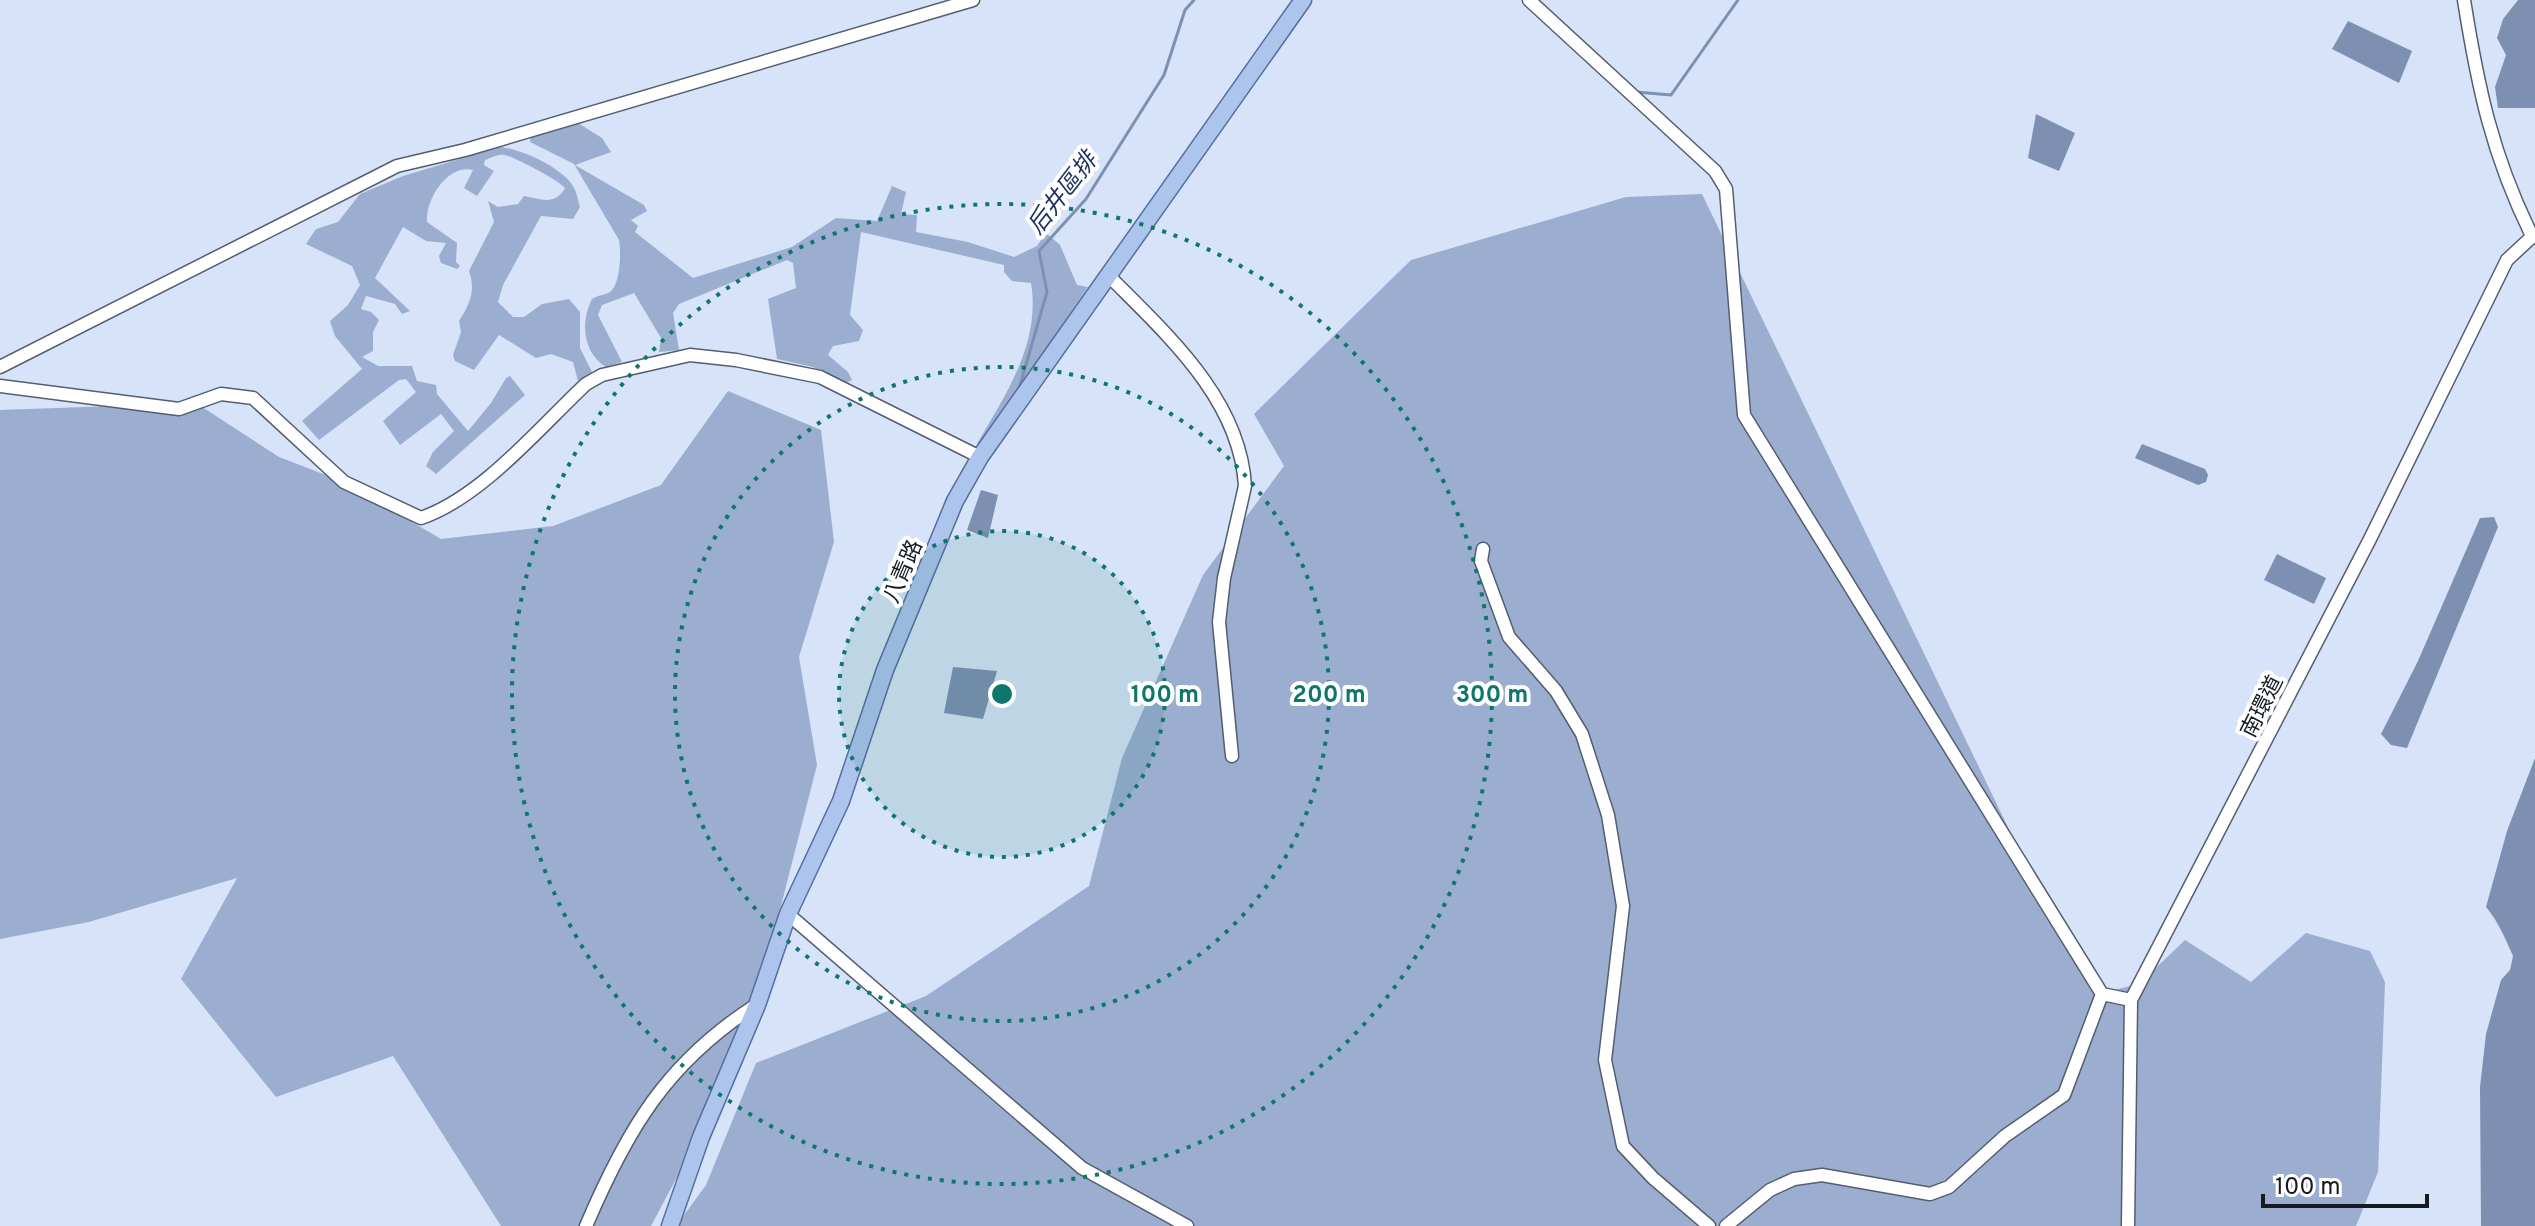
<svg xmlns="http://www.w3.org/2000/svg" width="2535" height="1226" viewBox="0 0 2535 1226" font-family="Overpass,'Noto Sans TC',sans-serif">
  <rect width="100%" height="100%" fill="#d7e3f8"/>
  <path fill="#9baed0" d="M578 123 602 138 611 152 575 165 644 205 647 211 631 220 638 226 635 232 693 278 792 247 836 218 877 221 892 186 906 192 901 214 917 215 916 232 968 242 1014 257 1037 246 1046 233 1060 245 1077 285 1088 287 981 444H977C1005 395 1041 344 1031 283L1012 281 1004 272V265L861 232 850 315 863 330 859 341 833 346 828 355 848 372 852 380 844 384 813 367 777 359 768 299 796 288 793 263 787 260 679 304 673 313 679 350 659 352 661 338 634 293 602 305 598 315 622 362 606 367C583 353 580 322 592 299 598 295 605 295 610 292 621 284 621 251 619 240L574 164 530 142 531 137Z
    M500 147C521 149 564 168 574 188 577 193 578 201 580 207L573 219 541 216 503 285 498 302 513 317H524L542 304 569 299 580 312V348L592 372 578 381 573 362 551 354 536 358 499 335 474 370 455 361 453 355 461 332 459 321C470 304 476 290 469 271L494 222 488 201 498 207 518 204 524 196C541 199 555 206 565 188 558 180 513 156 504 155 498 154 491 158 485 160L484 165 494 171 477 196 464 188 473 170C448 163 425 200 427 222L457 243 456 262 460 266 457 269 441 263 439 256 446 243 426 241 403 227 375 278 410 311 402 314 395 304 366 296 361 309 371 312 379 320 373 332V351L362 357 378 366H412L417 381 436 385 437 394 468 431 491 403 506 378 510 376 525 395 436 474 426 466 433 452 454 431 441 414 400 445 383 421 416 392 406 379 399 380 319 440 302 421 362 369 335 336 330 321 348 305 360 285 352 266 306 244 316 229 338 222 360 194 403 176Z
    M1702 194 2033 879 2102 993 2139 984 2185 940 2251 982 2306 933 2370 951 2385 982 2378 1172 2356 1226H676L706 1185 756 1063 926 996 1089 886 1122 758 1203 575 1284 466 1254 414 1411 260 1626 197Z
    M728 391 821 430 834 542 799 657 817 765 773 937 713 1109 651 1226H501L393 1056 276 1097 181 979 237 878 89 922 0 939V410L196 403 279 457 344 482 441 539 553 526 661 485Z"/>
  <path fill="#7e90b1" d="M2518 0H2535V108H2498L2495 87 2506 55 2497 38 2503 19Z
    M2348 21 2412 51 2399 83 2332 49Z
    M2036 114 2075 133 2059 171 2028 158Z
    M2142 444 2205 469 2208 475 2206 482 2198 485 2135 458Z
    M981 490 998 495 988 538 967 530Z
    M2494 517 2498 527 2407 748 2391 745 2381 734 2418 661 2480 518Z
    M2277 554 2326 578 2314 604 2264 580Z
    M953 667 997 671 983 719 944 713Z
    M2535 758V1226H2481L2480 1087 2486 1034 2501 980 2510 970 2513 956C2505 938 2498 921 2486 907L2507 831Z"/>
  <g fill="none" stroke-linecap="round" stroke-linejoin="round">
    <path stroke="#7e90b1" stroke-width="3" d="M1636 92 1671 95 1738 0
      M1019 389 1047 292 1039 251 1086 199 1164 75 1185 10 1194 0"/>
    <defs>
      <path id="minor" d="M1529 0 1715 171 1726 189 1744 415 2102 994 2131 1000
        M2464 0C2478 88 2492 155 2532 236
        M1108 275C1165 333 1240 398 1245 486L1224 578 1219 622 1232 756
        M0 367 397 166 465 150 973 0
        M0 386 179 409 221 394 253 398 344 482 421 518C482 497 539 428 586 384L602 375 690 355 736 360 820 377 980 457
        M1483 549 1481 561 1509 637 1556 691 1582 734 1608 815 1623 906 1605 1060 1623 1146 1653 1178 1709 1226
        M788 914 1082 1168 1187 1226
        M586 1226C627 1130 666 1063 756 1005
        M1726 1226 1770 1190 1794 1179 1822 1175 1930 1194 1949 1187 2005 1136 2064 1095 2102 994
        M2128 1226 2131 1000 2370 539 2507 260 2535 234"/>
      <path id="major" d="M670 1226 701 1137 757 1005 788 914 841 801 885 670 955 501 980 457 1303 0"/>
    </defs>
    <use href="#minor" stroke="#545e70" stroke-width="15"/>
    <use href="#major" stroke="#556e9e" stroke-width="19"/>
    <use href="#minor" stroke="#fff" stroke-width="12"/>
    <use href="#major" stroke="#adc4ed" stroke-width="16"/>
  </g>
  <circle cx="1002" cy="694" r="163" fill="#0f766e" fill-opacity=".12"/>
  <g fill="none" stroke="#0f766e" stroke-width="4" stroke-dasharray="4 8">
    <circle cx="1002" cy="694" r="163"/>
    <circle cx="1002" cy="694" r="327"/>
    <circle cx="1002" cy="694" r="490"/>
  </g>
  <g text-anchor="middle" stroke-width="8" stroke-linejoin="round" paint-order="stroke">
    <g font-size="22" fill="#161a21" stroke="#fff">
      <text transform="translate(902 571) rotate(-67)" y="8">八青路</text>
      <text transform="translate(2261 706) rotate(-63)" y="8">南環道</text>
    </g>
    <g font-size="24" font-style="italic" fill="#1b315e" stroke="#fff">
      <text transform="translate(1062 193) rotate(-52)" y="8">后井區排</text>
    </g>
  </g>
  <circle cx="1002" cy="694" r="12" fill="#0f766e" stroke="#fff" stroke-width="4"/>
  <g font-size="24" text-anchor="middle" font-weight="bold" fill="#0f766e" stroke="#fff" stroke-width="8" stroke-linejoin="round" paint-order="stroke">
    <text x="1165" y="702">100 m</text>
    <text x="1329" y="702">200 m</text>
    <text x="1492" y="702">300 m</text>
  </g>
  <path d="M2263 1194v12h164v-12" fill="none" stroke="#161a21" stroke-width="4"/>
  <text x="2275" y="1194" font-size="24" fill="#161a21" stroke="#ffffff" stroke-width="6" paint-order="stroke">100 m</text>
</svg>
